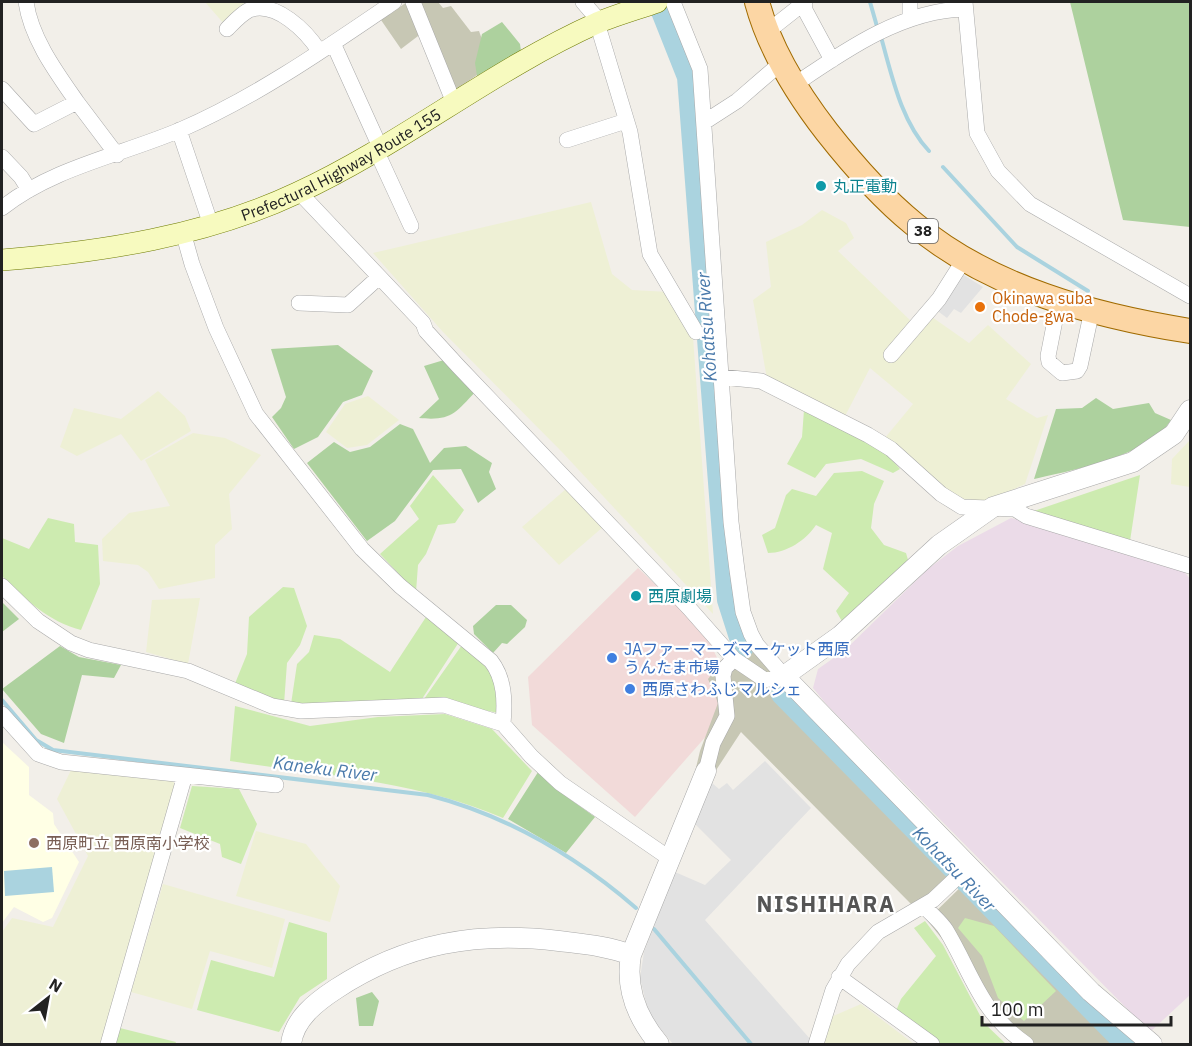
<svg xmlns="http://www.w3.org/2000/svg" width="1192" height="1046" viewBox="0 0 1192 1046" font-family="'IBM Plex Sans','Noto Sans JP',sans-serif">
  <rect width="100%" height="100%" fill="#f2efe9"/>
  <path fill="#f2dad9" d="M638 568 705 632 737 701 635 817 532 725 528 677Z"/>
  <path fill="#ebdbe8" d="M1011 518 1061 530 1183 570 1190 579V995L1150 1032 827 705 813 688 818 669 845 650 928 569 958 546Z"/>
  <path fill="#ffffe5" d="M2 742 29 767V795L53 813 54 824 79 862 52 918 43 922 14 907 2 923Z"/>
  <path fill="#c7c7b4" d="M407 2 422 33 401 49 381 20Z
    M421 2H438L443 8 451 6 471 32 479 31 489 59 490 66 454 91Z
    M747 644 789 693 958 865 925 899 911 904 741 732 709 781 695 772 700 751 718 703 708 679 726 657Z
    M970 878 1144 1044 1011 1043 991 1019 946 944 927 920Z"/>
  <path fill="#eef0d5" d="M205 2H244L243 9 225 25Z
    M591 202 612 274 632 290 669 292 693 337 713 614 562 452 443 332 373 253Z
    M822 210 846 223 854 238 838 251 912 322 922 310 969 343 988 325 1031 364 1006 399 1037 418 1048 415 1025 484 979 505 963 503 884 439 913 404 870 368 843 420 767 379 753 300 771 287 766 242 802 225Z
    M158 391 185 416 191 431 141 461 121 434 77 456 60 447 74 408 121 419Z
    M368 396 399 420 367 445 347 448 326 432 345 404Z
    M193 433 225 438 261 455 229 494 232 529 215 545V578L159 589 148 572 138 565 103 561 102 539 129 513 170 506 145 460Z
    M1190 440V487L1171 484 1172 459Z
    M566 489 603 527 559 565 522 527Z
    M200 598 188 664 146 652 152 600Z
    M72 768 173 780 176 789 102 1044H2V932L12 918 53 927 88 856 57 799Z
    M256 831 306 844 340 886 330 922 236 896Z
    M163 884 285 919 272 968 210 951 192 1009 131 992Z
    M861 1004 914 1044H823L831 1017Z"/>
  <path fill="#cdebb0" d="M804 410 881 448 900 469 893 473 861 459 826 464 815 478 787 464 802 437Z
    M862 471 884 481 874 504 871 528 884 545 906 553 908 560 843 623 836 611 849 593 823 569 832 533 816 525C806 540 787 553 768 553L762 535 775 528 786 495 792 489 816 496 834 473Z
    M433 475 464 510 455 523 438 525 426 554 418 565 416 592 380 554 419 519 410 506Z
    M1140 475 1130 541 1031 512Z
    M48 518 74 524 75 542 98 545 100 584 81 630C49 622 25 599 2 576V538L29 549Z
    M283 587 294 588 307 626 300 645 287 663 284 704 234 686 247 654 249 617Z
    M426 617 459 642 422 699 291 704 297 664 309 652 314 635 340 639 390 672Z
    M462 645C490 667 497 677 499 713L424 699Z
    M235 706 310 726 378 717 445 714 492 729 532 771 503 818C417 781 322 775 230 761Z
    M192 786 239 789 257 824 241 864 222 857 220 844 180 828Z
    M965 918 994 926 1056 991 1024 1021 998 998 982 956 958 928Z
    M925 921 943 945 984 1023 1006 1044H940L896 1011 901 999 936 956 914 928Z
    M289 922 327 933V979L300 997 279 1032 197 1010 211 960 274 977Z
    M120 1028 176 1042 175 1044H115Z"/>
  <path fill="#add19e" d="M1070 2H1190V227L1123 220Z
    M502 22 520 44 521 51 477 76 475 63 482 34Z
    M338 345 373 371 362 395 343 402 318 437 294 449 272 417 281 408 286 397 271 349Z
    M444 360 475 392C455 414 450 421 419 418L439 399 424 366Z
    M1096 398 1113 409 1149 403 1155 413 1171 420C1149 456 1074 470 1034 479L1056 409 1082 408Z
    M400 424 413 429 430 463 444 448 466 446 492 463 489 472 496 489 478 503 461 469 433 470 395 521 367 541 307 463 334 442 350 452 370 447Z
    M2 602 19 619 2 632Z
    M496 605H511L527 620 525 627 507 644 502 643 493 653 474 634 473 626Z
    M60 646 79 657 121 665 114 678 82 675 64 743 41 734 2 689Z
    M540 769 567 797 595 817 566 853 508 819Z
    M372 992 379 1001 373 1026H359L356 998Z"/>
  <path fill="#e2e2e2" d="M962 274 983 287 961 313 954 309 947 318 935 309Z
    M765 761 811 808 705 920 811 1040 810 1044H673L649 1015 640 978 644 952 675 872 705 885 731 860 694 823 712 783 719 789 727 783 733 790Z"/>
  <path fill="#aad3df" d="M52 867 54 892 5 896 4 871Z"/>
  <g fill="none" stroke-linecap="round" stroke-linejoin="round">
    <path stroke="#aad3df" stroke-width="4" d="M870 2 878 30
      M881 37C892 76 901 121 929 151
      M943 167 1017 247 1088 291
      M2 700 36 740 53 750 428 795C505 815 576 856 636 908
      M654 929 751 1044"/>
    <path stroke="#aad3df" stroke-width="22" d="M661 9 688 77 728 600 743 647
      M782 694 1126 1044"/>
    <defs>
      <path id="minor" d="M26 2C31 38 56 72 77 102
        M413 2 454 103
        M583 2 595 16 630 132 650 254 696 332
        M804 2 805 10 832 60
        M910 2V19
        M965 2 977 133 998 171 1030 204 1190 296
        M227 29C234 22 241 14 249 10 276 0 307 32 319 51
        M767 32 805 2
        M333 43 380 147
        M794 85C844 51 902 10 965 9
        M2 89 34 124 77 102 117 155
        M706 121 737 101 781 63
        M179 130 211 225
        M567 140 626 121
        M376 150 411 226
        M2 157 21 177 29 190
        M299 192 423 323 426 331 458 366 689 608 734 659 765 680 784 676 757 645 751 634 743 612 737 570 731 522 700 69 673 2
        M2 208C52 168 121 155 180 130 256 97 325 49 394 2
        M183 232 192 264 216 328 256 414 362 549 400 586 491 661C505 679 505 702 503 724
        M1059 300 1048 356 1049 362 1062 373 1077 371 1080 366 1092 310
        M299 303 348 305 379 277
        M891 355 939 299 965 258
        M722 377 761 381 868 435 891 449 941 494 962 507 1015 509 1026 516 1190 566
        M2 586 38 621 71 643 89 650 188 671 272 706 301 711 444 705 503 724 531 756 560 783 669 858
        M2 714 38 754 61 762 185 775 108 1044
        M706 771 713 743 727 716 723 676 725 668 734 659
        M185 775 276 785
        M924 906C931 914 941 922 946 930 973 975 979 1011 1026 1044
        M839 977 932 1044
        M816 1044 833 990 848 964 878 932 933 900 969 866"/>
      <path id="tertiary" d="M291 1044C294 1019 316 1002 336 989 406 943 477 931 559 941 583 944 608 946 631 955
        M659 1044C638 1019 625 989 631 955L706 771
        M1152 1044 1091 992 784 676 840 636 939 545 993 507 1133 462 1174 434 1190 410"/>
      <g id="secondary">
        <path id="s1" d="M2 260C101 252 206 236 297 193 401 145 492 70 597 23 616 15 637 9 657 2"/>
      </g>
      <path id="primary" d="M757 2C770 50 796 92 827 132 853 165 882 198 914 224 990 288 1095 316 1190 331"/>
    </defs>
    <use href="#minor" stroke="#a9a9a9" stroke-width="16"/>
    <use href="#tertiary" stroke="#a9a9a9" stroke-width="21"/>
    <use href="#secondary" stroke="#707d05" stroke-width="22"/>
    <use href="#primary" stroke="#a06b00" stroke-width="26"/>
    <use href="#minor" stroke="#fff" stroke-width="15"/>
    <use href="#tertiary" stroke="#fff" stroke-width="20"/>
    <use href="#secondary" stroke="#f7fabf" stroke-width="21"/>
    <use href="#primary" stroke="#fcd6a4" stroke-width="24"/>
  </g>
  <g fill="#0f9aa8" stroke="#fff" stroke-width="2">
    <circle cx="821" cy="186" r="6"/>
    <circle cx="636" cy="596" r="6"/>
  </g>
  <circle fill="#e8710a" stroke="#fff" stroke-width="2" cx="980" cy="307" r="6"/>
  <g fill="#3f7fe0" stroke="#fff" stroke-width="2">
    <circle cx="612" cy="658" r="6"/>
    <circle cx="630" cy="689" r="6"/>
  </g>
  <circle fill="#8d6e63" stroke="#fff" stroke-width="2" cx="34" cy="843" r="6"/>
  <g text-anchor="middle" stroke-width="4.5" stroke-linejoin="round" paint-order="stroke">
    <rect fill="#fff" stroke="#646464" stroke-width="1.5" x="908" y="219" width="30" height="24" rx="4.5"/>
    <g font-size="15" font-weight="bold" fill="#222">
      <text x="923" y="236">38</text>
    </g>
    <g font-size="16" fill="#222" stroke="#fff">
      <text dy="6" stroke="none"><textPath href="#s1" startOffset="356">Prefectural Highway Route 155</textPath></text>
    </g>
    <g font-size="16" fill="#0d838f" stroke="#fff" text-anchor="start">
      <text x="833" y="192">丸正電動</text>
      <text x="648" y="602">西原劇場</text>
    </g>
    <g font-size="16" fill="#c56008" stroke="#fff" text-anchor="start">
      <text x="992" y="304">Okinawa suba<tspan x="992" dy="18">Chode-gwa</tspan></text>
    </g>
    <g font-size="16" fill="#366cbe" stroke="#fff" text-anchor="start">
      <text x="624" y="655">JAファーマーズマーケット西原<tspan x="624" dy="18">うんたま市場</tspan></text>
      <text x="642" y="695">西原さわふじマルシェ</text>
    </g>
    <g font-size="16" fill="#785e54" stroke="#fff" text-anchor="start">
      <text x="46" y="849">西原町立 西原南小学校</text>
    </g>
    <g font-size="18" font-style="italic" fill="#4a7aab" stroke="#fff">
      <text transform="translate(707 327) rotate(-94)" y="6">Kohatsu River</text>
      <text transform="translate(325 769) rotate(7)" y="6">Kaneku River</text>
      <text transform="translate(954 869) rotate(46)" y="6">Kohatsu River</text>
    </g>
    <g font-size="22" font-weight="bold" letter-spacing="1.5" fill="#555" stroke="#fff">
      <text x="826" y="912">NISHIHARA</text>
    </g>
  </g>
  <rect width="1192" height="1046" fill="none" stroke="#222222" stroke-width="6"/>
  <g transform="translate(48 998) rotate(31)" stroke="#ffffff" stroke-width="4.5" paint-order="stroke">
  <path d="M0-4.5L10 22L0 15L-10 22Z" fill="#222222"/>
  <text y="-9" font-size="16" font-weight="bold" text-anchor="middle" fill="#222222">N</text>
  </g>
  <path d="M982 1016v9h189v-9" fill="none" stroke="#222222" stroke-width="3"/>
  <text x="991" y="1016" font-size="18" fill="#222222" stroke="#ffffff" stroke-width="4.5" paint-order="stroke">100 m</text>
</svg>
